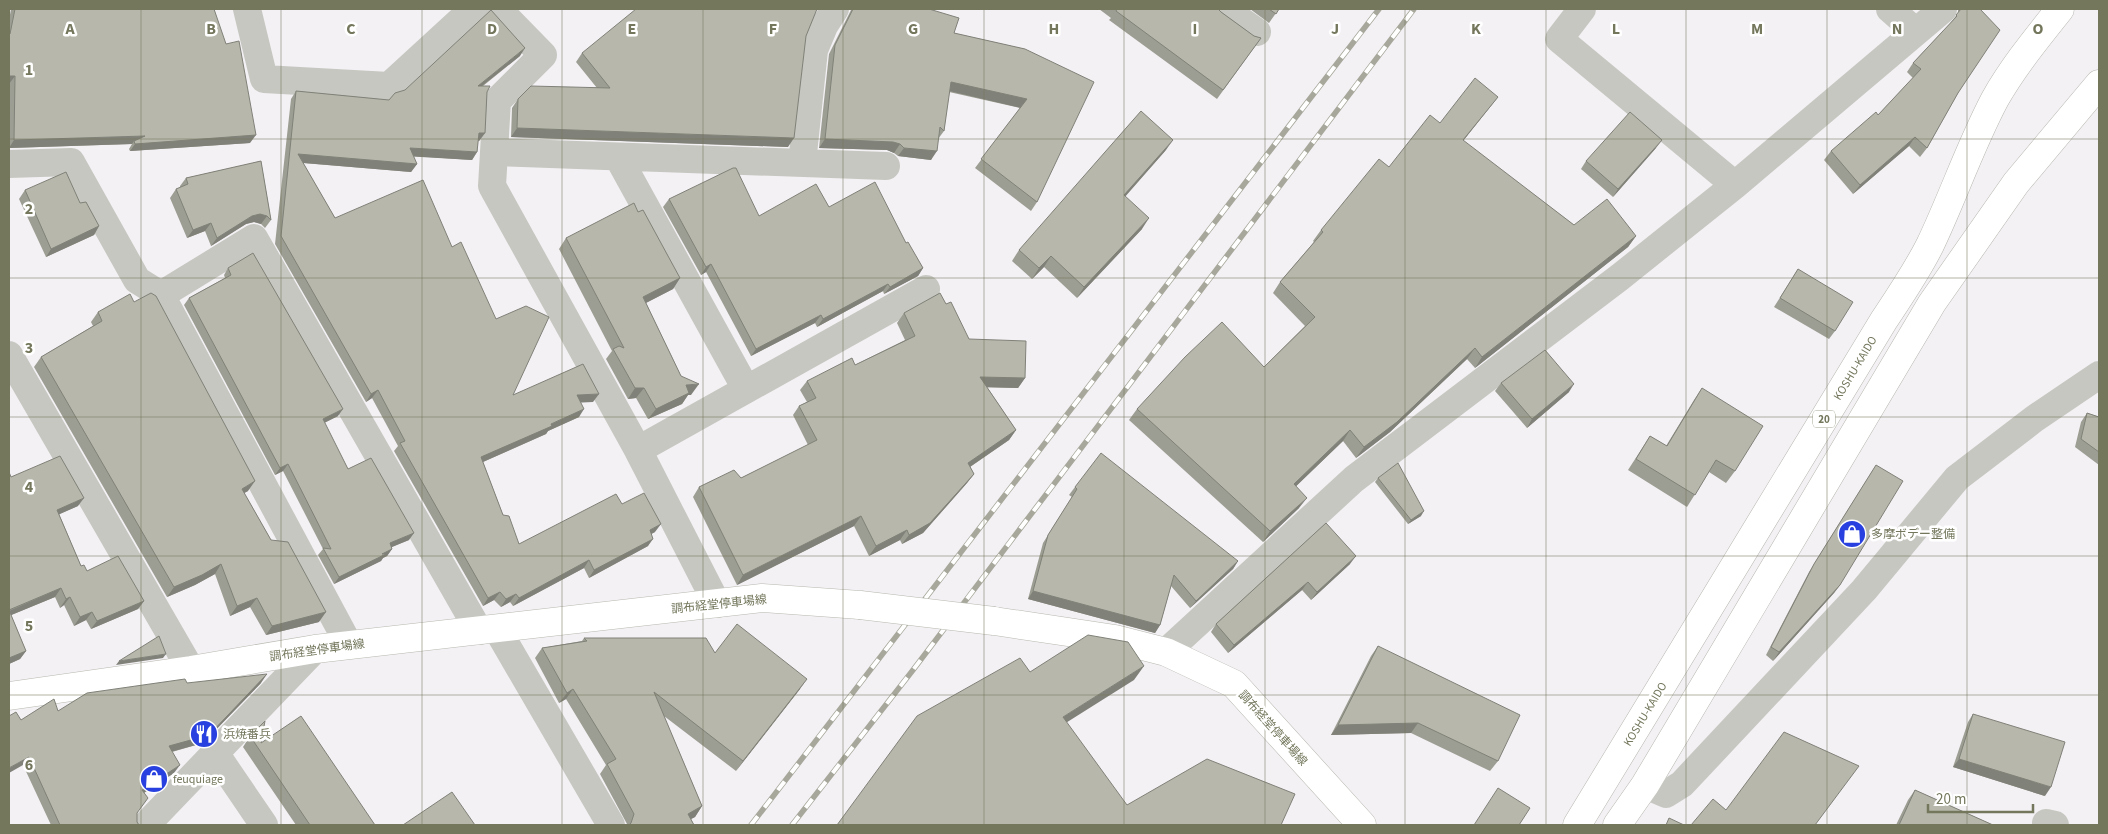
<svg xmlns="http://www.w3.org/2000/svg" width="2108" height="834" viewBox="0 0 2108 834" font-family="'Source Sans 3','Noto Sans JP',sans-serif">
  <rect width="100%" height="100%" fill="#f4f1f5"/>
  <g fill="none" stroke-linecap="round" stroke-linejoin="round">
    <defs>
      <path id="major" d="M994 621 1115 639 1166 652 1234 684 1362 825
        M9 696 191 670 315 649 762 598 860 605"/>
      <path id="highway" d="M1577 825 1884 320C1900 296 1917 271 1930 245 1953 197 1970 146 1995 99 2013 67 2037 38 2060 9
        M1617 825 1645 785 1932 303 2016 183 2099 84"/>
    </defs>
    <use href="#major" stroke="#b7b8af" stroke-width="29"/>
    <use href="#highway" stroke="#b6b7af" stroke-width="29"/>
    <path stroke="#c6c7c0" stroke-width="28" d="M247 9 264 79 389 86 473 9
      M1224 9 1257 32
      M1582 9 1559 39 1735 185
      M1890 9 1915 31
      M494 152 497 101 543 55 498 9
      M618 157 746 389
      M802 163 814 50 824 26 835 9
      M9 164 71 162 137 280 161 295 349 645
      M161 295 254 238 479 631
      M9 355 191 670
      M638 450 926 289
      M717 604 638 450 492 186 494 152 886 166
      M497 629 611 825
      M1166 652 1354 479 1620 277 1735 185 1943 9
      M215 753 264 825
      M1645 785 1666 794 1682 784 1864 590 1957 478 2034 419 2099 375
      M2046 823 2055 825
      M146 825 315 649"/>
    <use href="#major" stroke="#fff" stroke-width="28"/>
    <use href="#highway" stroke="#fff" stroke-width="28"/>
    <defs>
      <path id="rail" d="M751 825 1379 9
        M792 825 913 670 1414 9"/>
    </defs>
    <use href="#rail" stroke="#a7a89b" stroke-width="5.5"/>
    <use href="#rail" stroke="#fff" stroke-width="4" stroke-dasharray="11" stroke-linecap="butt"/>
    <defs>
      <path id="major-bridge" d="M860 605 994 621"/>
    </defs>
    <use href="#major-bridge" stroke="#b7b8af" stroke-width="29" stroke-linecap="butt"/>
    <use href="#major-bridge" stroke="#fff" stroke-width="28"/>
  </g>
  <path fill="#9d9e93" d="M11 9H214L250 143 130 151 129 149 132 144 9 148V20Z
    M850 9H929L954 33 1025 49 1037 202 1031 211 975 168 1020 108 949 92 944 131 938 139 931 160 898 156 894 153 887 150 819 148 829 54 851 10Z
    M1099 9H1218L1221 12 1254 36 1261 38 1217 99 1109 20 1111 18Z
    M1250 9H1279L1269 23Z
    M1958 9H1980L1958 93 1927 148 1920 157 1909 146 1853 194 1824 160 1831 151 1878 115 1913 78 1907 72 1913 63 1949 25 1958 13Z
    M816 11 806 36 788 147 511 137 512 108 518 99 597 88 576 62 582 53Z
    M520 56 483 86 487 92 485 133 479 141H478L477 152 472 160 413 156 417 164 411 172 303 163 335 218 513 395 593 402H581L579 417 548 431 546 434 483 462 503 515 519 544 622 504 655 532 651 534 648 546 589 578 584 568 513 606 510 602 501 607 494 600 483 606 394 451 398 446 372 398 366 402 275 244 291 99 296 91 389 100Z
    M1498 97 1490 107 1463 141 1574 225 1636 236 1628 247 1475 368 1467 359 1390 432 1356 458 1343 441 1296 486 1299 508 1263 542 1129 420 1137 409 1264 367 1305 326 1273 293 1280 282 1314 242 1313 241 1321 230 1389 167 1440 123Z
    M1656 148 1613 197 1581 169 1586 161Z
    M1166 150 1125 196 1142 229 1077 298 1044 267 1032 279 1012 261 1019 250Z
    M261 161 271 220 265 228 261 224 254 222 246 224 211 246 205 231 187 238 170 198 176 189 180 188V186L186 178Z
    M25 190 80 203 99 226 94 235 46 257 19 199Z
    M669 199 759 216 829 207 906 243 923 268 918 276 884 294 883 291 817 327 815 323 751 356 706 272 701 275 663 207Z
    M638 212 680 278 673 289 646 303 681 376 691 395H688L682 404 648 419 636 398 628 399 606 359 612 351 559 249 566 238Z
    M228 268 338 416 324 423 348 469 409 540 391 547 392 549 387 556 383 558 381 561 334 584 318 555 323 549 283 471 275 475 184 305 189 298 225 278 224 275Z
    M1798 269 1835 331 1829 339 1774 307Z
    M134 302 248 491 244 493 271 540 319 622 266 635 250 607 230 616 215 574 195 585 167 597 34 367 41 357 93 326 91 322 98 312Z
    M946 304 969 339 1025 378 1018 388 987 387 1016 430 1009 440 970 467 974 474 967 483 923 533 902 544 900 540 869 556 854 526 737 585 693 497 699 487 741 478 808 445 793 415 799 406 807 402 800 390 807 381 855 365 905 340 897 323 904 313Z
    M1501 383 1569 392 1527 428 1495 391Z
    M1702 388 1735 471 1726 483 1709 472 1687 507 1628 470 1650 436 1666 446 1694 400Z
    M2087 413 2099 417V465L2075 447 2081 422Z
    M1876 465 1840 585 1834 593 1773 661 1766 655 1809 572Z
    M9 472 11 477 78 506 59 514 81 566 87 571 144 601 138 609 91 629 86 620 74 626 64 605 60 608 55 597 11 615 26 651 20 659 9 664Z
    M1378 478 1421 516 1408 524 1375 482Z
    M1075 487 1238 561 1233 569 1190 608 1171 586 1160 625 1155 633 1028 599 1043 543 1072 497 1069 495Z
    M1326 523 1350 564 1311 600 1302 590 1228 653 1211 632 1216 624Z
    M584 638 715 653 800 689 736 771 664 716 702 806 695 817 691 819 694 825H626L627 824 600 774 606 765 566 699 559 703 535 658 542 648 582 641Z
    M1378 646 1498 761 1490 771 1411 733 1331 735 1371 656Z
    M187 683H261L203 743 172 752 174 773 144 793 137 813V822L139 825H51L23 765 21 720 58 711Z
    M1973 714 2045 796 1953 767 1968 722Z
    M250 736 261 743 375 825H296L243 747Z
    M1915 790 1993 825H1896L1908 800Z"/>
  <path fill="#808178" d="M525 48 520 56 473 93 478 86Z
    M9 76H15L9 84Z
    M951 82 1027 99 1021 108 945 90Z
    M1498 97 1490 107 1455 151 1463 140Z
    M517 128 794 138 788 147 511 137Z
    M479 133H485L479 141H473Z
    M256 135 250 143 130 151 135 144 134 141 132 144 9 148 14 140 145 136Z
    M1915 137 1909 146 1853 194 1860 185Z
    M825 139 893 142 900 144 894 153 887 150 819 148Z
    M1173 140 1166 150 1117 206 1124 195Z
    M1662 140 1656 148 1613 197 1618 189Z
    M410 148 477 152 472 160 404 156Z
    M904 148 937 151 931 160 898 156Z
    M298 154 417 164 411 172 292 162Z
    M260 214 267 216 261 224 254 222 246 224 211 246 217 238 252 216Z
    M1149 218 1142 229 1077 298 1084 287Z
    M211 223 205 231 187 238 193 230Z
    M99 226 94 235 46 257 51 249Z
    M1636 236 1628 247 1475 368 1482 357Z
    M1051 256 1044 267 1032 279 1039 268Z
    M711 264 706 272 701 275 706 267Z
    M923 268 918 276 884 294 890 287Z
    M680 278 673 289 636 308 643 297Z
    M888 284 883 291 817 327 823 319Z
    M821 315 815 323 751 356 756 349Z
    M1475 348 1467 359 1390 432 1356 458 1364 447Z
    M980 377 1025 378 1018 388 973 387Z
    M699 384 691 395H688L682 404 648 419 656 409 686 385Z
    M1574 384 1569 392 1527 428 1532 419Z
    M635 388H644L636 398 628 399Z
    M378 390 372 398 366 402 371 394Z
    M599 394 593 402 572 403 577 395Z
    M343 409 338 416 318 426 323 419Z
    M584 409 579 417 548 431 546 434 476 465 481 457Z
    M1016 430 1009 440 961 473 968 463Z
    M1350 430 1343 441 1287 495 1294 484Z
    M288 464 283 471 275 475 280 468Z
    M974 474 967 483 923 533 902 544 909 535Z
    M255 481 248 491 235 498 242 489Z
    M84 498 78 506 51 518 57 510Z
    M1307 498 1299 508 1263 542 1270 531Z
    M1424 511 1421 516 1408 524 1411 520Z
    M861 516 854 526 737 585 743 575Z
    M661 524 655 532 644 538 650 530Z
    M907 530 900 540 869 556 876 546Z
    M414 533 409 540 385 550 390 543Z
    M653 539 648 546 589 578 594 570Z
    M392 549 387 556 383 558 381 561 334 584 339 577 382 554Z
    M1356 556 1350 564 1311 600 1317 592Z
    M589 560 584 568 513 606 519 598Z
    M1238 561 1233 569 1190 608 1196 601Z
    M221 564 215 574 195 585 167 597 174 587Z
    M1308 582 1302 590 1228 653 1234 645Z
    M1840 585 1834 593 1773 661 1779 652Z
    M61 588 55 597 9 616V611Z
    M1033 591 1160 625 1155 633 1028 599Z
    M500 592 494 600 483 606 488 598Z
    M516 594 510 602 501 607 506 599Z
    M70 597 64 605 60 608 66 599Z
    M257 598 250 607 230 616 237 606Z
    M144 601 138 609 91 629 97 621Z
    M92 612 86 620 74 626 80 617Z
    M326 612 319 622 266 635 272 626Z
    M26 651 20 659 9 664V658Z
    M166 654 163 658 116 665 119 661Z
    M1144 666 1134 680 1053 731 1063 717Z
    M267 674 261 683 203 743 163 754 169 746Z
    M807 679 800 689 736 771 743 761Z
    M573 689 566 699 559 703 567 693Z
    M1418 723 1411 733 1331 735 1338 725Z
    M29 757 23 765 9 773V768Z
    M1959 759 2051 787 2045 796 1953 767Z
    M180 765 174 773 136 798 142 790Z
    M702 806 695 817 681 824 688 814Z"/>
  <path fill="#b7b8ab" stroke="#808178" d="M15 9H214L226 44 239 41 256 135 135 144 134 141 145 136 14 140 15 76H9V34H10Z
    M636 9H817L806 36 794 138 517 128 518 99 531 86 610 88 582 53Z
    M853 9H929L959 18 954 33 1025 49 1094 82 1037 202 981 159 1027 99 951 82 944 131 940 127 937 151 904 148 900 144 893 142 825 139 835 45Z
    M1117 9H1218L1221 12 1254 36 1261 38 1223 90 1116 11Z
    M1269 9H1279L1276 14Z
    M1961 9H1980L2000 30 1958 93 1927 148 1915 137 1860 185 1831 151 1876 112 1878 115 1921 69 1913 63 1957 16 1956 15Z
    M491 10 525 48 478 86H490L487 92 485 133H479L477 152 410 148 417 164 298 154 335 218 423 180 452 247 461 242 496 319 526 306 549 317 513 395 583 364 599 394 577 395 584 409 551 424 552 426 481 457 503 515 509 516 519 544 616 494 622 504 644 493 661 524 650 530 653 539 594 570 589 560 519 598 516 594 506 599 500 592 488 598 400 443 405 441 378 390 371 394 281 236 296 91 389 100 395 93 405 90Z
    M1475 78 1498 97 1463 140 1574 225 1607 199 1636 236 1482 357 1475 348 1397 422 1364 447 1350 430 1294 484 1307 498 1270 531 1137 409 1185 357 1222 322 1264 367 1315 317 1280 282 1323 232 1321 230 1379 159 1389 167 1430 115 1440 123Z
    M1141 111 1173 140 1124 195 1149 218 1084 287 1051 256 1039 268 1019 250Z
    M1630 112 1662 140 1618 189 1586 161Z
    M261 161 271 220 267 216 260 214 252 216 217 238 211 223 193 230 176 189 188 184 186 178Z
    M733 168H736L759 216 816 184 829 207 875 182 906 243 908 242 923 268 890 287 888 284 823 319 821 315 756 349 711 264 706 267 669 199Z
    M66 172 80 203 86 202 99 226 51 249 25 190Z
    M634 203 638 212 643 210 680 278 643 297 681 376 699 384 686 385 689 393 656 409 644 388H635L613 349 619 346 624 348 566 238Z
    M253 253 343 409 323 419 348 469 371 458 414 533 390 543 392 549 382 554H386L339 577 323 548 331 549 288 464 280 468 189 298 231 275 228 268Z
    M1798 269 1853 302 1835 331 1780 298Z
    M151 293 156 296 255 481 242 489 271 540 288 542 326 612 272 626 257 598 237 606 221 564 202 575 174 587 41 357 102 321 98 312 130 294 134 302Z
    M940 293 946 304 951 302 969 339 1026 341 1025 378 980 377 1016 430 968 463 974 474 930 523 909 535 907 530 876 546 861 516 743 575 699 487 734 470 741 478 817 440 799 406 816 398 807 381 852 358 855 365 915 336 904 313Z
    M1545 350 1574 384 1532 419 1501 383Z
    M1702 388 1763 426 1735 471 1716 460 1695 495 1636 459 1650 436 1667 446Z
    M2087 413 2099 417V452L2081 439Z
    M1101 453 1238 561 1196 601 1174 575 1160 625 1033 591 1048 535 1077 489 1075 487Z
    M60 456 84 498 57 510 81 566 84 565 87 571 118 556 144 601 97 621 92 612 80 617 70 597 66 599 61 588 9 610 26 651 9 658V472L11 477Z
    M1398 463 1424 511 1411 520 1378 478Z
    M1876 465 1903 481 1840 585 1779 652 1771 647 1814 564Z
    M1326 523 1356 556 1317 592 1308 582 1234 645 1216 624Z
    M737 624 807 679 743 761 654 692 702 806 688 814 694 825H629L631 823 634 814 607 764 616 759 573 689 567 693 542 648 587 641 584 638H706L715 653Z
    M1088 635 1128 642 1144 666 1063 717 1127 805 1207 759 1295 794 1281 825H837L917 716 1020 658 1030 672Z
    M159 636 166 654 119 661Z
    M1378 646 1520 715 1498 761 1418 723 1338 725Z
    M267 674 209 735 169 746 180 765 142 790 148 798 137 813V822L139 825H60L29 757 9 768V716L16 712 21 720 54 699 58 711 87 693 185 679 187 683Z
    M1973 714 2065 742 2051 787 1959 759Z
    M301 716 375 825H310L250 736 265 721 261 743Z
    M1784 732 1859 766 1815 825H1691L1713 799 1726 810Z
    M1498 788 1530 808 1519 825H1474Z
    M1915 790 1993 825H1899Z
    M452 792 475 825H403Z
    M1669 818 1684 825H1666Z"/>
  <path fill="none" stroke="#74775c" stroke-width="1" stroke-opacity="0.55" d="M141 9V825M281 9V825M422 9V825M562 9V825M703 9V825M843 9V825M984 9V825M1124 9V825M1265 9V825M1405 9V825M1546 9V825M1686 9V825M1827 9V825M1967 9V825M9 139H2099M9 278H2099M9 417H2099M9 556H2099M9 695H2099"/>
  <defs>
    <symbol id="shop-disc" viewBox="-11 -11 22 22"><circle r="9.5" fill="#2740df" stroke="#fff"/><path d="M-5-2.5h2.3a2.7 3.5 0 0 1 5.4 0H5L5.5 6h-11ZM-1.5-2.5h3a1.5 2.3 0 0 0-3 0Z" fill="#fff"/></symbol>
    <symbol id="restaurant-disc" viewBox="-11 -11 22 22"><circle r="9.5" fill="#2740df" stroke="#fff"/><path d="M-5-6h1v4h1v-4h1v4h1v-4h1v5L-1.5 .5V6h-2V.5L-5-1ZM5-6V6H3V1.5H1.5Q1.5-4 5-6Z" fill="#fff"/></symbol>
  </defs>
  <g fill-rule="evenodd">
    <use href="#shop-disc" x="1836" y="518" width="32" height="32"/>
    <use href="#restaurant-disc" x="188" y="718" width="32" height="32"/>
    <use href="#shop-disc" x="138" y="763" width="32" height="32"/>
  </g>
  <g text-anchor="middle" stroke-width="5" stroke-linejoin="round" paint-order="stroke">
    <rect fill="#fff" stroke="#9ea08d" stroke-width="1" x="1813" y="410.5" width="22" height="17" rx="4"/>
    <g font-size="11" font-weight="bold" fill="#74775c">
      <text x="1824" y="423">20</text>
    </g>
    <g font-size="12" fill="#74775c" stroke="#fff">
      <text transform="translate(1855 368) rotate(-59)" y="4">KOSHU-KAIDO</text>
      <text transform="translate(719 604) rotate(-6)" y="4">調布経堂停車場線</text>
      <text transform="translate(317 650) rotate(-8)" y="4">調布経堂停車場線</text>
      <text transform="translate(1645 714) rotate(-59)" y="4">KOSHU-KAIDO</text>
      <text transform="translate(1273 728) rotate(48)" y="4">調布経堂停車場線</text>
    </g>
    <g font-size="12" fill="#74775c" stroke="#fff" text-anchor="start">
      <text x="1871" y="538">多摩ボデー整備</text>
      <text x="223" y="738">浜焼番兵</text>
      <text x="173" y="783">feuquiage</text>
    </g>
  </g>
  <g font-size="16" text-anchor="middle" font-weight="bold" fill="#74775c" stroke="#fff" stroke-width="5" stroke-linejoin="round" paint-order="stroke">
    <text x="70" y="34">A</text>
    <text x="211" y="34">B</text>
    <text x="351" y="34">C</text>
    <text x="492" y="34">D</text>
    <text x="632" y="34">E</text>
    <text x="773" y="34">F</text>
    <text x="913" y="34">G</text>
    <text x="1054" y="34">H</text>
    <text x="1195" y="34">I</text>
    <text x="1335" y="34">J</text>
    <text x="1476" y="34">K</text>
    <text x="1616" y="34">L</text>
    <text x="1757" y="34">M</text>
    <text x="1897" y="34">N</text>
    <text x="2038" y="34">O</text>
    <text x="29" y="75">1</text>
    <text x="29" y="214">2</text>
    <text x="29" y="353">3</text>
    <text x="29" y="492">4</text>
    <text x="29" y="631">5</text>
    <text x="29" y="770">6</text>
  </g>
  <rect width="2108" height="834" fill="none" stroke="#74775c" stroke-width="20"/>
  <path d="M1928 804v8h105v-8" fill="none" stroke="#74775c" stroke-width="2.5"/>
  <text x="1936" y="804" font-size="15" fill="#74775c" stroke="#ffffff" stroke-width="4" paint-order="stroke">20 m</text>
</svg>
